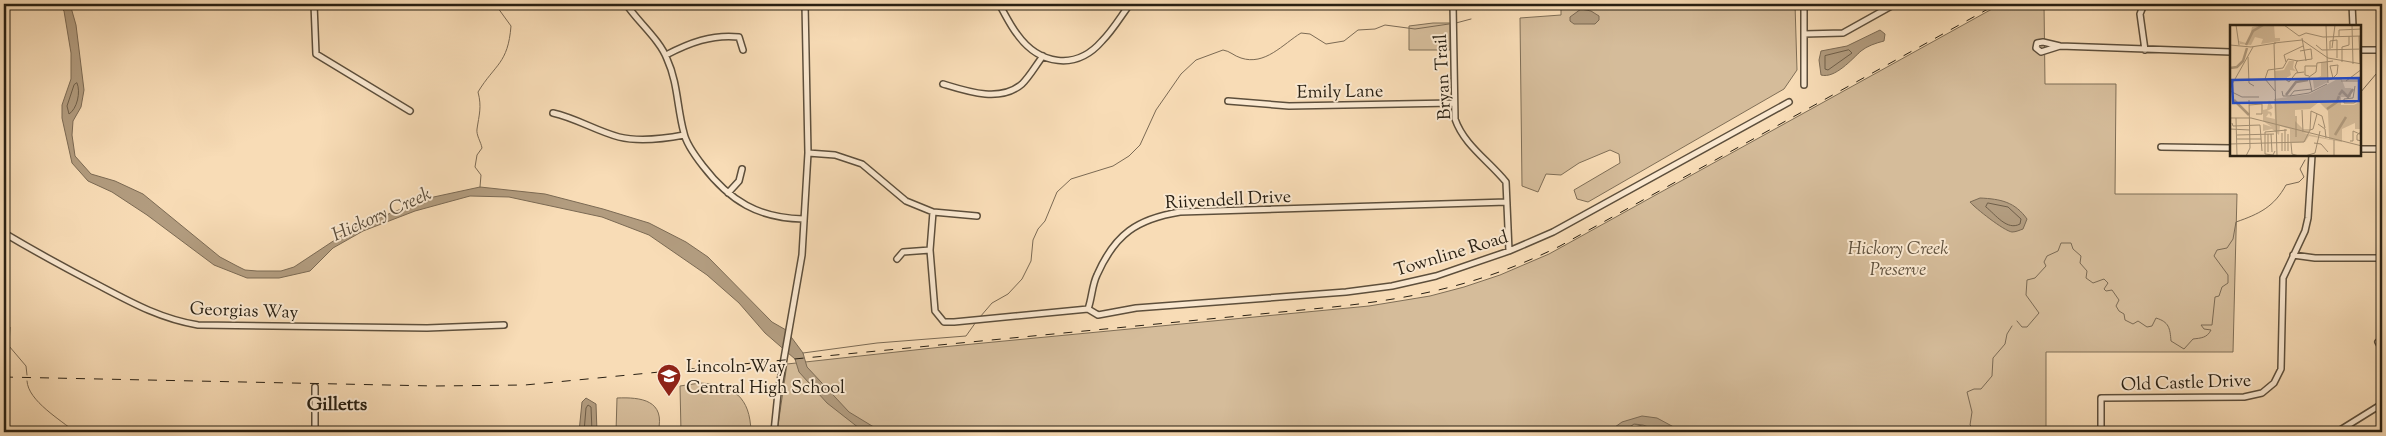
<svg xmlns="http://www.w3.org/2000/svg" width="2386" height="436" viewBox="0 0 2386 436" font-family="'Sorts Mill Goudy',serif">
  <rect width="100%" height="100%" fill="#f8dcb6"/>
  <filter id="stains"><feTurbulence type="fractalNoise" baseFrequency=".004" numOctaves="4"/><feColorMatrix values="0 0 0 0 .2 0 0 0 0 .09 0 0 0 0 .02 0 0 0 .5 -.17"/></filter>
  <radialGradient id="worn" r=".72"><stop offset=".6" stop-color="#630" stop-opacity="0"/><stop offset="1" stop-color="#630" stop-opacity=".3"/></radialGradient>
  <path fill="#d5bc9a" stroke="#7f6e56" d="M1561 4H1795L1797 70 1784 89 1588 202 1577 199 1574 190 1620 163 1619 154 1610 150 1579 163 1561 175 1546 174 1538 192 1522 186 1520 18 1561 15Z
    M2001 4H2044L2045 84H2116L2115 194H2237L2233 352H2046V432H1667L1634 424 1622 432H777L787 364 942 347 1369 306 1430 296 1464 287 1500 275 1549 254Z
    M1433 23H1450V50H1409V26Z
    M700 383C734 385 750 397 751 432H681L680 386Z
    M617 398C641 397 666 400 658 432H616Z"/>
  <path fill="#b29c7f" stroke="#7b6a54" d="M58 4H70L76 25 84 90 81 107 73 121 72 135 75 156 91 174 115 181 143 194 220 257 237 266 245 270 257 271H281L294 267 353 228 429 198 480 187 545 194 603 209 649 223 686 242 708 257 772 322 786 330 803 353 807 367 849 412 882 432H864L827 403 799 372 795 359 765 333 739 303 707 275 649 235 602 217 509 197 470 196 415 211 363 231 333 248 310 271 279 278H247L214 265 147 215 112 192 88 181 72 163 62 118V105L71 79V53L64 11Z
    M1581 9 1591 11 1599 16V20L1595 24H1574L1570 21V17Z
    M1880 30 1885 34 1884 41C1876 43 1867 46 1861 51 1852 59 1835 79 1821 75L1819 60 1821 51 1847 46Z
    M1980 198C2001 199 2015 202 2027 219L2023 229C2020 230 2016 232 2012 232 2004 231 1975 208 1970 202Z
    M586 398 596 404 597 432H579L582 402Z
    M1642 416 1657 418 1683 432 1659 431 1643 425 1634 424 1622 432H1608L1622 422Z"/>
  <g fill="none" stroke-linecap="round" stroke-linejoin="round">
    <path stroke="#6e5e49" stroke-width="1" d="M1849 50 1852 53 1828 70 1825 69V56Z
      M77 83C81 92 77 109 69 114L67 106 74 85Z
      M1988 203 2008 207 2021 219 2020 224C2007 231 1996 215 1986 207Z
      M584 432 586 408 588 405 591 407 592 432"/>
    <path stroke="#7b6a54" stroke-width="1" d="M1456 23 1471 19
      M2360 93 2382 67
      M4 142 7 146V160
      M4 175 7 167
      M480 187 481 175 475 167 477 155 482 148C481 142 476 135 477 129 479 115 482 107 478 92 495 64 508 64 511 26L495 4
      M980 317 992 303 1008 294 1022 279 1031 261 1033 240 1038 229 1045 221 1057 192 1071 179 1113 166 1129 156 1140 145 1156 110 1181 74 1196 60 1223 50C1230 51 1234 56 1241 58 1265 66 1283 44 1301 33L1310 34 1326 44 1344 41 1358 30 1375 29 1385 25 1415 29 1449 24
      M2017 321 2022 327H2027L2039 313 2026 295 2027 280 2035 278 2046 266 2044 262 2047 256 2058 251 2061 243H2071L2073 249 2081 256 2080 263 2087 271 2086 278 2093 283 2104 279 2108 283 2104 289 2106 291 2112 290 2119 300 2116 306 2119 311 2124 314 2125 320 2133 324 2138 321 2147 327 2152 326 2156 318C2169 322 2170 328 2171 341L2184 349 2193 339C2201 338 2207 338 2211 330L2204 329 2201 325H2212L2215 297 2219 296 2222 287 2228 283V275L2214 256 2217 250 2227 248 2233 239 2236 222C2259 214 2274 207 2286 185L2299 182 2304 177 2300 169 2305 160
      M4 324 10 327 9 346 26 366 27 375
      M803 353 877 343 966 336 976 322
      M27 381C28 401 61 420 75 432
      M1981 432 1974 429 1970 425 1972 412 1967 392 1974 389H1981L1992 376 1993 358 2005 344 2007 334 2012 326
      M1982 432 1991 428 1995 432"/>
    <defs>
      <path id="minor" d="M314 4 316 54 410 111
        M626 4C638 22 660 40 667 59 678 83 677 108 684 133 686 144 696 157 703 166 730 201 758 218 803 219
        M999 4C1005 14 1010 25 1017 34 1039 65 1076 71 1102 41 1113 30 1121 16 1130 4
        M1453 4 1455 119C1464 145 1488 160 1506 182L1509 251
        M2144 4 2140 14 2145 50
        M2352 4 2353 26
        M4 7 5 4
        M1804 34 1843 33 1895 4
        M2060 46 2041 52 2036 48 2037 43 2043 42 2060 46 2231 52
        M2360 50H2382
        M666 55C689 43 712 34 739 37L743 50
        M943 84C966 91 1000 103 1022 84 1030 76 1036 65 1043 56
        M1804 85V4
        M1228 101 1289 106 1453 103
        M553 113C576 118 596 131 619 137 640 142 663 139 684 135
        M2161 147 2231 148
        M2360 149H2382
        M808 153 835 155 862 164 906 201 933 212 977 216
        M728 193 739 181 742 169
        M933 212 930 250 935 311 944 322H954L1088 309C1092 298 1092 285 1097 275 1115 234 1137 219 1180 212L1507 202
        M4 233C36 252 69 270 102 287 134 304 162 319 198 325L427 328 504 325
        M2293 255 2315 258H2382
        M897 259 903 252 930 250
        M1088 309 1098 315 1136 308 1346 292 1392 286 1436 276 1509 251 1553 232 1789 102
        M2378 342 2382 349
        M315 432V387
        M774 432 778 393 802 255 808 153 805 4
        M2101 432V398L2244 397 2262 393 2274 383 2281 369 2283 278 2305 231 2308 218 2312 155
        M2337 432 2382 404"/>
    </defs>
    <use href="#minor" stroke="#5d4f3c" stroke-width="8"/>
    <use href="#minor" stroke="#fae8d0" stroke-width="5"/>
    <path stroke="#292013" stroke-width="1" stroke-dasharray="9 9" stroke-linecap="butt" d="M4 377 435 386 525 385 1333 307C1417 298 1483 284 1560 246L1997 4"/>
  </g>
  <defs>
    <symbol id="school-pin" viewBox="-11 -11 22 30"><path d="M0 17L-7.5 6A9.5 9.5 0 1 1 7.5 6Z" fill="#8f2418" stroke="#fae8d0"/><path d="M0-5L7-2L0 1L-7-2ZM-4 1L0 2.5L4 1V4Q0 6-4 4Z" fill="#fff"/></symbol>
  </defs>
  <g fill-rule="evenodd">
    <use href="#school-pin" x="655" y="362" width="28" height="38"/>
  </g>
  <g text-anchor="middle" stroke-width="4" stroke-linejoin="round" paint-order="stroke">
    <g font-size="18" fill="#292013" stroke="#fae8d0">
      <text transform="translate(1442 77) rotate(-93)" y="6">Bryan Trail</text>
      <text transform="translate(1340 91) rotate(-1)" y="6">Emily Lane</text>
      <text transform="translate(1228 199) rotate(-3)" y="6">Riivendell Drive</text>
      <text transform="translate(1451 253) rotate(-17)" y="6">Townline Road</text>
      <text transform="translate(244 310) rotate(2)" y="6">Georgias Way</text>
      <text transform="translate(2186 382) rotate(-2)" y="6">Old Castle Drive</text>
    </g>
    <g font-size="18" font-style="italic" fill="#5d4f3c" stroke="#fae8d0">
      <text x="1898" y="254">Hickory Creek<tspan x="1898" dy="21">Preserve</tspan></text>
    </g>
    <g font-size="18" fill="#292013" stroke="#fae8d0" text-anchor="start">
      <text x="686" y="372">Lincoln-Way<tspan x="686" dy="21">Central High School</tspan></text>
    </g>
    <g font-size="19" font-style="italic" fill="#594b39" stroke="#fae8d0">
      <text transform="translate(381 213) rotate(-24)" y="7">Hickory Creek</text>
    </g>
    <g font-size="19" font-weight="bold" fill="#292013" stroke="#fae8d0">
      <text x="337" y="410">Gilletts</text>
    </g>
  </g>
  <g transform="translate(2230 25)">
    <rect width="131" height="131" fill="#f8dcb6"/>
    <path d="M31 0H44L45 13H50V16L31 19 33 14 25 12 21 20 10 19 9 16 16 18 19 16 22 2ZM59 36H64L63 43 66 46 60 45 61 50 58 52 45 53V46L54 45ZM91 37H97L98 57 84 64 83 55 91 51ZM111 52 115 63H121V72H111V80H124L131 76V104H125V98L112 104V117L79 111 75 117 60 118V104L50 101 49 110 42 104 33 106V99L42 102 33 96V85L37 84 39 75 43 83 37 86 41 87 42 89 41 92 39 88 36 92 45 94 44 74 80 69ZM89 77 98 86 99 114 74 108H79L80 104H73L65 96V85L80 84Z" fill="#d5bc9a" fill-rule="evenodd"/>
    <path fill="none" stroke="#b29c7f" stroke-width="2.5" d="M16 20 23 6 33 0M0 43 7 42 13 36 17 23M56 70 66 57 78 55M109 70 112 66 118 72 123 64M4 75 19 90M97 84 107 77 109 71M105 110 116 92"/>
    <path fill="none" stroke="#a59175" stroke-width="1" d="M6 0 9 20M54 0 69 11 76 8 93 12 132 11M96 0 98 58M122 0 123 39M109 11V5L132 4M129 11 130 39M72 13 76 36M44 18 47 131M44 18 72 15 98 33 132 39M0 20 21 22 46 18M86 20 92 25 132 24M102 23 105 0M100 24V16L107 15V33M18 32 19 58 24 61M56 37 54 30 73 21M112 37V22L119 20V11M68 48 65 42 67 36 82 34 81 24 70 26M79 51 75 50V41H86M55 54 59 57 66 48 74 47M98 55 102 54 107 49 108 40 100 41 103 53M111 56H132M116 56 132 44M125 61 123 73 114 74V78H124L132 73M0 63 23 22M0 66 12 72H29M45 66 35 54 38 45 53 43 58 34 68 36M52 66 53 71H60L64 66 82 64M82 67 79 52 86 47 87 38 103 36M60 71 79 68 97 59M19 80 32 79V89H26M72 85 73 107M0 93H21L132 121M6 93 7 131M2 98 3 101 30 100M88 99 95 104 96 113M30 100 32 126M0 104 20 105M55 104V126M80 105 83 104 87 89M132 106 127 110V115L132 116M52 108V126M38 109V127M41 109 42 127M58 109V126M7 110 44 109M66 112V91M7 114H31M120 116H123V106L132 110M61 118 62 129 69 131M84 118 91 119 98 127M0 119 74 117 80 105 81 86 92 91 95 103M45 126 43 130 35 129V107L57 105M16 131 20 123 19 75M75 131 85 128 90 106M104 131V115"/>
    <path fill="#1d4ed8" fill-opacity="0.15" stroke="#1d4ed8" stroke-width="2.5" d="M129 53V76L3 78 2 55Z"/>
    <rect width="131" height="131" fill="none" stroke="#292013" stroke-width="2.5"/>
  </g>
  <rect width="2386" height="436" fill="none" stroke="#f8dcb6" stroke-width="20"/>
  <rect x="5" y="5" width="2376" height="426" fill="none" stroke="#292013" stroke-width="2.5"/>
  <rect x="10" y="10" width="2366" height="416" fill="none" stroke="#292013"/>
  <rect width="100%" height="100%" filter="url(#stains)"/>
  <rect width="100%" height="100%" fill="url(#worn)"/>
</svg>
